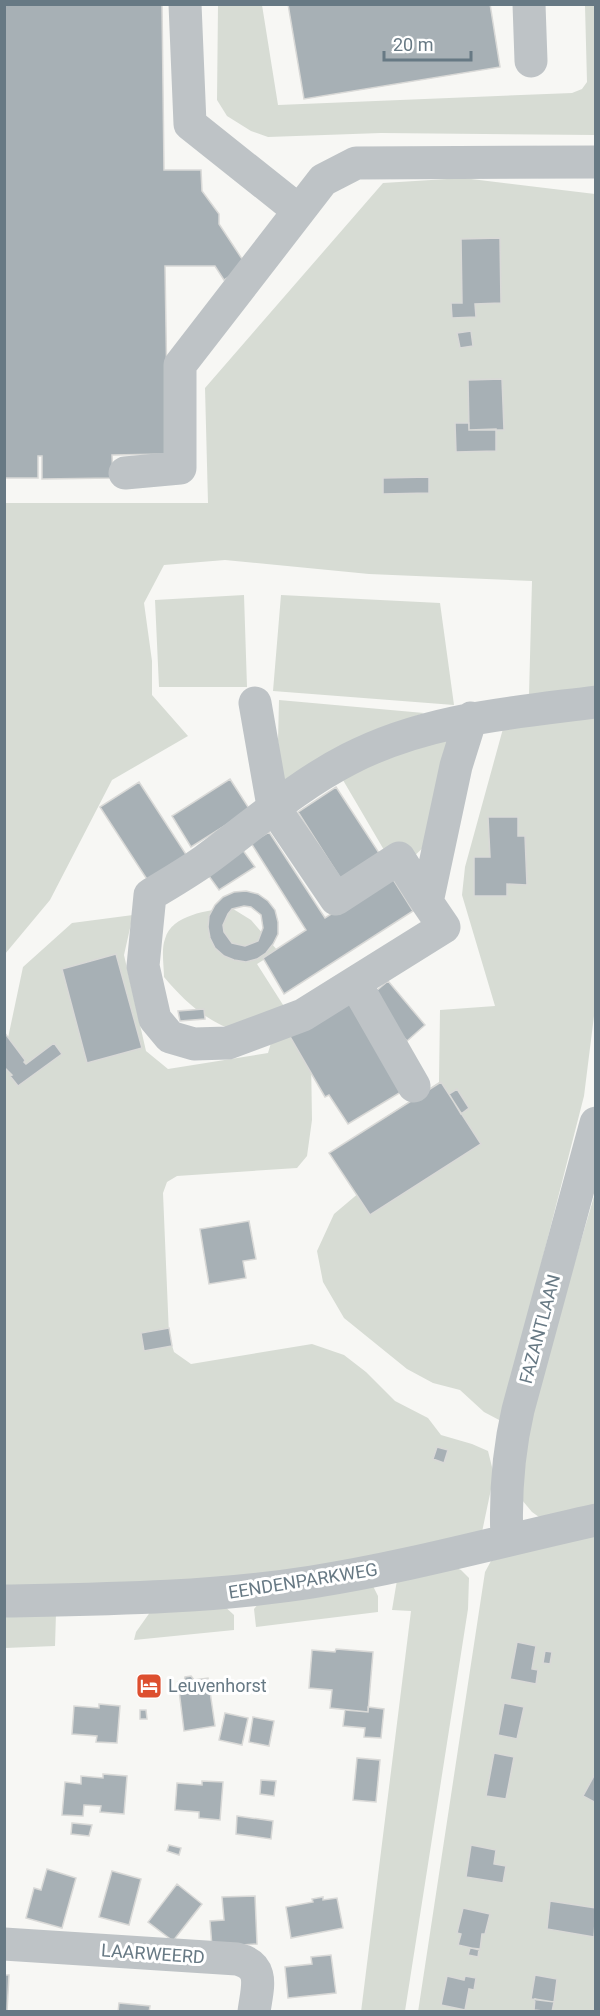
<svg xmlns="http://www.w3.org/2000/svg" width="600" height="2016" viewBox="0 0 600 2016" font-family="Roboto,sans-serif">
  <rect width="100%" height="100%" fill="#f7f7f4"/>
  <path fill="#d7dcd4" d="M218 5H262L278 105 572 93 582 89 587 82 585 6H595V135L381 133 268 137 251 131 227 116 217 100Z
    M463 178 595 194V1008L584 1096 501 1421 484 1412 460 1390 433 1383 407 1369 344 1318 323 1282 317 1251 334 1214 360 1192 333 1151 439 1082 440 1010 495 1006 462 895 465 867 504 725 529 695 532 581 369 574 225 560 164 565 144 603 152 661V695L188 736 112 780 50 900 5 954V503H208L205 388 383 183Z
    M244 595 247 687H159L155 600Z
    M281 595 440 603 454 705 273 691Z
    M279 700 424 713 381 729 284 784 278 741Z
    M453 732 426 845 411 859 384 850 340 775Z
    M230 907 251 920 278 951 257 964 299 1030 311 1058 312 1120 307 1156 297 1168 177 1176 167 1182 163 1193 169 1335 174 1352 191 1364 312 1344 344 1355 366 1372 395 1401 428 1418 441 1435 472 1444 488 1451 494 1475 482 1532 357 1560 221 1581 5 1586V1042L8 1038 23 967 72 923 133 915 124 955 146 1051 168 1069 268 1053 273 1036C262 1035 251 1034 240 1032 209 1024 184 1001 164 977 164 966 161 949 165 939 172 914 208 911 230 907Z
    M595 1193V1508L539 1517 532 1512 517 1494 518 1455Z
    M595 1532V2011L418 2012 485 1572 491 1561Z
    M452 1566 461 1570 469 1578 468 1609 405 2011 361 2012 411 1611 392 1610 397 1580Z
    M373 1586 378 1596V1612L256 1627 254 1609 263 1598Z
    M221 1603 234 1615V1630L134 1640 136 1632 153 1608Z
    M56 1613 55 1646 5 1648 4 1615Z"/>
  <path fill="#a7b0b5" stroke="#d9d9d7" stroke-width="1.5" fill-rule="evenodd" d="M4 4H162L164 170H201L202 191 219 214V224L246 265 224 280 215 266H165L168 454 112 455 113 478 42 479V456H38V478H4Z
    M288 4H490L500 67 304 99Z
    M500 238 501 303 475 304 476 317 452 318 451 303H462L461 239Z
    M471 331 473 346 460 348 457 333Z
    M502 379 504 430H469L468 380Z
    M455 423H469V430L496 429V451L456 452Z
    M429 477V493L383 494V478Z
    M230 779 250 810 191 847 172 816Z
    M139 782 189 859 150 884 100 807Z
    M336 787 381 856 342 881 298 812Z
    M488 817H518V836H525L527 885 507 884V896H474V857H490Z
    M269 832 325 918 391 876 413 911 284 994 263 958 306 930 251 843Z
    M242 849 255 867 219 890 206 872Z
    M246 891 258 894 268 901 275 910 278 922V934L273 944 266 953 257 959 246 962 234 960 224 956 215 948 210 938 208 927 209 916 215 905 223 897 234 892ZM244 906 251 907 261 915 263 928 258 941 245 946 232 943 224 932 223 925 228 914 232 909Z
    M116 954 142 1048 87 1063 62 969Z
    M388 981 425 1025 407 1041 369 997Z
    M348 1001 401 1092 348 1124 329 1095 325 1097 289 1035Z
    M204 1009 205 1019 180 1021 178 1011Z
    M4 1032 25 1060 24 1062 26 1064 54 1043 62 1054 18 1086 10 1076 12 1075 4 1067Z
    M441 1082 481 1144 370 1215 329 1153Z
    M457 1089 469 1108 461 1114 449 1094Z
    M249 1221 256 1259 243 1261 246 1278 209 1284 200 1229Z
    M169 1328 172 1346 144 1351 141 1333Z
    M437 1447 448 1450 444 1463 433 1459Z
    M517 1642 536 1646 532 1669 538 1670 536 1684 510 1679Z
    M336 1649 373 1652 368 1712 330 1708 332 1690 309 1688 312 1650 335 1652Z
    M545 1651 552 1652 550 1664 543 1663Z
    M191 1676 194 1680 208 1678 215 1726 184 1731 178 1682H184L185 1677Z
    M504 1703 524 1707 517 1739 498 1735Z
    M99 1704 120 1706 117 1743 96 1742 97 1736 72 1734 74 1706 99 1708Z
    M368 1707 384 1709 381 1738 364 1737 365 1728 343 1726 345 1710 368 1712Z
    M140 1710H146L147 1719H140Z
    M225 1713 248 1718 242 1745 219 1740Z
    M253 1717 274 1721 269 1746 249 1742Z
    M494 1753 514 1757 506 1799 486 1796Z
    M357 1758 380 1760 376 1802 353 1800Z
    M596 1772V1803L583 1796Z
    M103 1774 127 1776 124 1814 100 1812 101 1806 84 1805 83 1816 62 1815 65 1782 81 1784V1776L103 1778Z
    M261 1780 276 1781 274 1796 260 1794Z
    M202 1781 223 1782 220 1820 199 1818V1812L175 1810 177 1783 202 1785Z
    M237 1816 273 1821 271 1839 236 1834Z
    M72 1823 92 1825 89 1836 71 1834Z
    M169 1845 181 1848 179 1855 167 1851Z
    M471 1845 496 1850 494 1864 506 1866 503 1883 466 1877Z
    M47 1869 76 1878 62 1928 26 1918 34 1888 41 1890Z
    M112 1871 141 1879 129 1925 99 1917Z
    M177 1884 202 1904 173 1941 148 1922Z
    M255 1896 257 1944 212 1947 210 1921 224 1920 222 1897Z
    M323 1897V1900L337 1898 343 1928 291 1938 286 1907 313 1902 312 1899Z
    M550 1901 596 1908 594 1937 547 1929Z
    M463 1908 490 1914 485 1934H482L480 1950 458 1945 461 1934 457 1933Z
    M470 1948 479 1949 478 1957 468 1955Z
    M331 1955 336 1993 288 1998 285 1967 312 1964 311 1957Z
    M4 1975H9L7 2012H4Z
    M535 1975 557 1979 554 2002 531 1999Z
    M447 1976 464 1980 465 1976 476 1978 474 1990 469 1989 465 2010 441 2005Z
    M535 1999 554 2002 552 2012 534 2010Z
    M119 2003 150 2006 149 2012H118Z"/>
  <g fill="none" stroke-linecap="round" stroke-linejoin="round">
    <path stroke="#bec3c6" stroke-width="33" d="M185 4 190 124 298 210
      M529 4 531 61
      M125 473 180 468V365L323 180 356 163 596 162
      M255 703 273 806 336 899 399 858 427 902
      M471 718 456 766 427 902 444 927 303 1015 228 1043 194 1044 170 1037 155 1019 143 966 150 895C168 884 187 873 204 861 252 826 296 786 349 759 426 719 511 713 596 702
      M355 983 414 1086
      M507 1540C505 1495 508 1453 518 1410L596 1123
      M4 1601C107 1599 210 1598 312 1582 408 1567 501 1541 596 1520
      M4 1944 237 1959C266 1966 257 1988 254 2012"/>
  </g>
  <defs>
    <symbol id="hotel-square" viewBox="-11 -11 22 22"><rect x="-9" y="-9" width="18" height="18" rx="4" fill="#dd4f2f" stroke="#fff"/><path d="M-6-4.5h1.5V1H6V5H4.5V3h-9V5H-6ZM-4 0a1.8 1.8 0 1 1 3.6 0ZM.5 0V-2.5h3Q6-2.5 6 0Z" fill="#fff"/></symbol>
  </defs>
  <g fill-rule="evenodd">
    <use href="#hotel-square" x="134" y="1671" width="30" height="30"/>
  </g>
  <g text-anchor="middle" stroke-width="6" stroke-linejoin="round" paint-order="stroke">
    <g font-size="18" fill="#677984" stroke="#fff">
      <text transform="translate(540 1329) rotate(-75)" y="6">FAZANTLAAN</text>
      <text transform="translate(303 1581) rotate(-9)" y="6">EENDENPARKWEG</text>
      <text transform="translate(153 1954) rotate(4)" y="6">LAARWEERD</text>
    </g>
    <g font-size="18" fill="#677984" stroke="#fff" text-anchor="start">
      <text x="168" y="1692">Leuvenhorst</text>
    </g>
  </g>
  <rect width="600" height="2016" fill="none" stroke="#677984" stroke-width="12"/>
  <path d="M384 51v9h87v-9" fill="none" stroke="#677984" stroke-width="3"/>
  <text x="393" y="51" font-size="18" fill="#677984" stroke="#ffffff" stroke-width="4.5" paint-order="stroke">20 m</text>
</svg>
